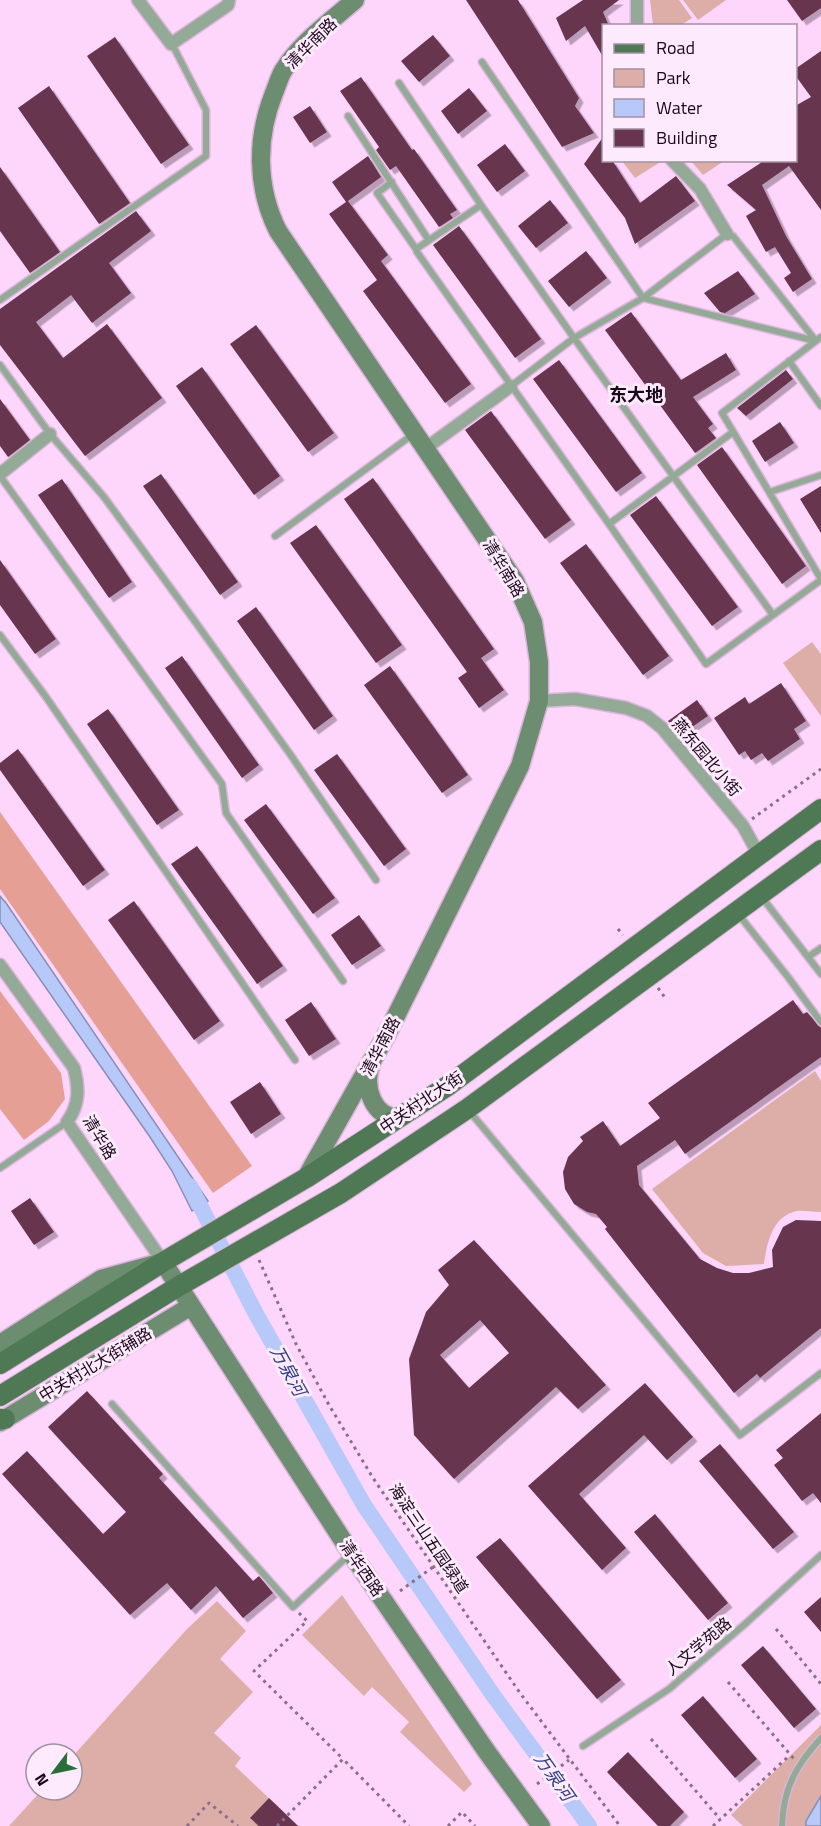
<svg xmlns="http://www.w3.org/2000/svg" width="821" height="1826" viewBox="0 0 821 1826" font-family="'Titillium Web','Noto Sans SC',sans-serif">
  <defs>
    <filter id="shadow"><feDropShadow dx="4.5" dy="4.5" stdDeviation="0" flood-color="#0004"/></filter>
  </defs>
  <rect width="100%" height="100%" fill="#fed5fb"/>
  <path fill="#dcaea7" d="M650 0H679L692 18 681 25H653Z
    M683 0H726L698 20Z
    M622 161H662L635 178Z
    M691 161H724L703 175Z
    M812 642 821 654V716L783 663Z
    M815 1071 821 1081V1212C814 1212 804 1210 797 1211 772 1216 767 1243 764 1264L726 1266 703 1253 652 1189Z
    M342 1595 472 1784 464 1792 400 1732 409 1722 372 1687 364 1696 302 1635Z
    M217 1601 246 1631 220 1659 253 1692 214 1733 241 1758 235 1766 298 1826H9L42 1790H72V1757L187 1629Z
    M821 1725V1826H743L731 1815Z"/>
  <path fill="#e69f95" d="M0 812 252 1166 213 1193 0 889Z
    M0 991 61 1073 65 1099 49 1121 24 1140 0 1109Z"/>
  <path fill="#b7c9f8" stroke="#878fb5" stroke-width="1.5" d="M0 896 6 903 208 1201 192 1211 172 1171 150 1137 0 922Z
    M821 1796V1826H806V1821Z"/>
  <g fill="none" stroke-linecap="round" stroke-linejoin="round">
    <path stroke="#b7c9f8" stroke-width="16" d="M190 1186 256 1314 364 1505 493 1695 589 1826"/>
  </g>
  <path fill="#683450" fill-rule="evenodd" filter="url(#shadow)" d="M466 0H518L579 98 575 106 594 133 562 147Z
    M583 0H619L603 12 609 26H603V57L585 26 566 41 556 18Z
    M787 0H821V8L802 21Z
    M433 35 450 56 419 82 401 61Z
    M115 37 189 145 161 164 87 56Z
    M821 51V210L789 166 762 185 786 236 812 279 793 292 784 278 791 273 775 247 766 252 746 216 756 210 727 185 765 160H795V106L811 97 795 75V69Z
    M361 77 412 150 414 149 457 210 450 214 453 218 439 227 396 166 390 170 376 150 379 147 340 91Z
    M49 86 130 203 99 224 18 108Z
    M469 88 487 111 458 134 441 111Z
    M310 106 327 132 310 143 293 117Z
    M603 137V160H612L640 203 676 176 695 201 635 244 625 218 584 164Z
    M505 144 525 171 497 192 477 165Z
    M368 156 381 177 348 201 388 255 381 261 471 384 445 403 363 291 377 280 329 214 346 202 332 182Z
    M0 167 60 252 30 273 0 231Z
    M550 200 568 223 536 248 518 226Z
    M136 211 151 231 109 263 131 293 92 323 71 295 36 322 63 358 107 324 162 398 85 456 0 345V309Z
    M459 226 541 339 515 358 433 245Z
    M586 251 607 278 569 307 548 281Z
    M738 271 755 294 725 313 720 312 704 293Z
    M631 312 681 380 726 353 736 370 693 397 713 424 708 428 716 438 695 453 605 330Z
    M256 325 334 433 308 452 230 344Z
    M559 360 642 473 616 492 533 379Z
    M202 367 280 476 254 495 176 386Z
    M786 370 793 379 746 416 737 408Z
    M0 399 30 440 8 457 0 446Z
    M491 411 571 520 545 539 465 430Z
    M780 422 794 443 765 462 752 441Z
    M722 447 806 566 782 584 697 465Z
    M161 474 238 582 220 595 143 486Z
    M373 478 494 649 481 658 504 690 479 708 458 678 467 672 344 499Z
    M62 479 132 582 109 598 38 495Z
    M821 486V533L800 499Z
    M656 496 738 607 712 626 630 515Z
    M316 525 402 645 376 663 290 543Z
    M586 544 669 656 643 675 560 563Z
    M0 560 56 639 35 654 0 605Z
    M256 607 333 716 314 730 237 621Z
    M182 656 259 765 242 778 165 668Z
    M390 666 468 775 442 793 364 685Z
    M781 683 806 721 794 729 800 739 768 761 762 753 751 760 745 751 739 755 714 718 745 697 749 704Z
    M697 700 708 716 679 736 668 721Z
    M108 709 179 810 157 825 87 724Z
    M18 749 105 870 83 886 0 770V763Z
    M337 754 406 849 384 866 314 770Z
    M266 804 335 898 313 914 244 820Z
    M197 846 283 966 257 984 171 864Z
    M134 901 220 1021 194 1040 108 920Z
    M359 915 381 946 352 965 331 935Z
    M793 1000 803 1014 807 1012 821 1028V1057L685 1154 675 1140 637 1166 639 1185 700 1259 717 1268 733 1273H749L773 1267 772 1250 783 1227 796 1220 821 1221V1328L760 1378 757 1374 734 1393 605 1229 607 1227 596 1214 587 1212 574 1204 565 1189 563 1172 568 1157 583 1141 580 1137 603 1121 620 1146 660 1118 648 1103Z
    M311 1002 336 1039 309 1056 285 1020Z
    M260 1082 281 1114 251 1134 230 1102Z
    M30 1198 54 1232 34 1245 11 1211Z
    M474 1240 606 1385 578 1409 556 1387 454 1479 414 1435 409 1359 426 1312 449 1285 438 1270ZM480 1320 509 1353 469 1388 440 1355Z
    M645 1383 693 1437 667 1460 644 1435 579 1494 626 1548 602 1570 528 1486Z
    M87 1391 163 1474 159 1478 253 1581 259 1576 273 1593 243 1618 216 1586 191 1610 167 1583 130 1615 2 1474 27 1451 103 1534 126 1512 48 1427Z
    M821 1413V1503L813 1493 802 1501 774 1465 783 1458 776 1450Z
    M720 1444 794 1532 773 1549 699 1461Z
    M655 1514 728 1603 708 1620 634 1532Z
    M500 1538 621 1680 597 1699 476 1557Z
    M821 1597V1632L804 1612Z
    M763 1646 816 1709 794 1728 741 1665Z
    M703 1696 757 1759 735 1778 681 1715Z
    M628 1752 684 1812 670 1826H658L607 1772Z
    M269 1798 298 1826H259L250 1818Z"/>
  <g fill="none" stroke-linecap="round" stroke-linejoin="round">
    <defs>
      <path id="lane" d="M482 62 643 298 574 338 773 615
        M399 83 481 205
        M348 116 428 239
        M392 182 377 193 416 249
        M643 298 727 234 733 236 816 341
        M643 298 816 341
        M0 300 206 156V110L172 44
        M821 337 722 413 821 579
        M789 361 821 406
        M0 365 50 434 104 497 194 620 290 754 376 880
        M511 386 574 338 481 205 416 249 417 252 609 524
        M733 432 609 524 706 664 821 580
        M0 476 222 784 226 813 343 981
        M770 492 821 475
        M275 536 412 435
        M0 635 46 697 295 1060
        M761 896 821 974
        M739 915 788 977 821 1022
        M808 957 821 948
        M470 1112 740 1435 821 1373
        M0 1168 67 1122
        M112 1404 293 1607 349 1555
        M583 1746 669 1689 745 1624 821 1555
        M782 1826C783 1789 796 1765 821 1738"/>
      <path id="street" d="M138 0 171 44 228 5 229 0
        M637 26V0
        M672 160 700 189 727 234
        M426 448 511 386
        M0 474 50 434
        M539 701 575 699 626 708 647 716 662 728 743 826 759 855
        M0 965 74 1068C79 1088 80 1104 67 1122L163 1262"/>
      <path id="secondary" d="M370 1068C364 1088 373 1117 398 1118
        M306 1178 387 1034 520 766 539 701V662L533 622 515 581 278 231C256 187 256 138 274 93 277 86 279 78 283 71 300 43 331 21 355 0
        M0 1344 101 1279 163 1262 351 1553 487 1752 541 1826
        M0 1422 191 1306"/>
      <path id="primary" d="M0 1364 163 1262 306 1178 449 1085 821 809
        M0 1396 179 1286 341 1193 467 1109 821 850
        M0 1419H5"/>
    </defs>
    <use href="#lane" stroke="#d9b4d7" stroke-width="9"/>
    <use href="#street" stroke="#d9b4d7" stroke-width="15"/>
    <use href="#secondary" stroke="#d9b4d7" stroke-width="21"/>
    <use href="#primary" stroke="#d9b4d7" stroke-width="22"/>
    <path stroke="#8b6f8a" stroke-width="3" stroke-dasharray="3 4.5" stroke-linecap="butt" d="M752 819 821 769
      M618 929 623 935
      M658 988 666 999
      M259 1260 296 1344 329 1405 373 1478 520 1693 620 1826
      M299 1613 307 1621 254 1671 343 1759
      M776 1629 821 1684
      M728 1682 794 1759
      M651 1739 720 1819
      M537 1784 569 1760
      M187 1826 209 1803 238 1826
      M277 1826 343 1759 409 1826
      M448 1826 462 1812 475 1826
      M713 1826 790 1755"/>
    <use href="#lane" stroke="#93aa96" stroke-width="6"/>
    <use href="#street" stroke="#93aa96" stroke-width="12"/>
    <use href="#secondary" stroke="#6c8d70" stroke-width="18"/>
    <use href="#primary" stroke="#4f7855" stroke-width="20"/>
    <path stroke="#8b6f8a" stroke-width="3" stroke-dasharray="3 4.5" stroke-linecap="butt" d="M400 1591 433 1567"/>
  </g>
  <g text-anchor="middle" stroke-width="6" stroke-linejoin="round" paint-order="stroke">
    <g font-size="16" fill="#180818" stroke="#feeafd">
      <text transform="translate(311 43) rotate(-45)" y="6">清华南路</text>
      <text transform="translate(504 568) rotate(59)" y="6">清华南路</text>
      <text transform="translate(707 757) rotate(50)" y="6">燕东园北小街</text>
      <text transform="translate(380 1046) rotate(-62)" y="6">清华南路</text>
      <text transform="translate(421 1102) rotate(-34)" y="6">中关村北大街</text>
      <text transform="translate(100 1137) rotate(59)" y="6">清华路</text>
      <text transform="translate(95 1364) rotate(-31)" y="6">中关村北大街辅路</text>
      <text transform="translate(429 1538) rotate(56)" y="6">海淀三山五园绿道</text>
      <text transform="translate(362 1568) rotate(56)" y="6">清华西路</text>
      <text transform="translate(698 1646) rotate(-40)" y="6">人文学苑路</text>
    </g>
    <g font-size="18" font-weight="bold" fill="#180818" stroke="#feeafd">
      <text x="636" y="401">东大地</text>
    </g>
    <g font-size="18" font-style="italic" fill="#2d4185" stroke="#feeafd">
      <text transform="translate(288 1371) rotate(61)" y="6">万泉河</text>
      <text transform="translate(554 1777) rotate(55)" y="6">万泉河</text>
    </g>
  </g>
  <rect x="602" y="24" width="195" height="138" fill="#feeafd" stroke="#a290a1" stroke-width="1.5"/>
  <rect x="614" y="44" width="30" height="9" fill="#4f7855" stroke="#a290a1" stroke-width="1.5"/>
  <text x="656" y="54" font-size="18" fill="#180818">Road</text>
  <rect x="614" y="69" width="30" height="18" fill="#dcaea7" stroke="#a290a1" stroke-width="1.5"/>
  <text x="656" y="84" font-size="18" fill="#180818">Park</text>
  <rect x="614" y="99" width="30" height="18" fill="#b7c9f8" stroke="#a290a1" stroke-width="1.5"/>
  <text x="656" y="114" font-size="18" fill="#180818">Water</text>
  <rect x="614" y="129" width="30" height="18" fill="#683450" stroke="#a290a1" stroke-width="1.5"/>
  <text x="656" y="144" font-size="18" fill="#180818">Building</text>
  <g transform="translate(54 1772) rotate(238)"><circle r="28" fill="#feeafd" stroke="#a290a1" stroke-width="1.5"/>
  <path d="M0-4.5L10 22L0 15L-10 22Z" fill="#2a6e3a"/>
  <text y="-9" font-size="16" font-weight="bold" text-anchor="middle" fill="#180818">N</text>
  </g>
</svg>
